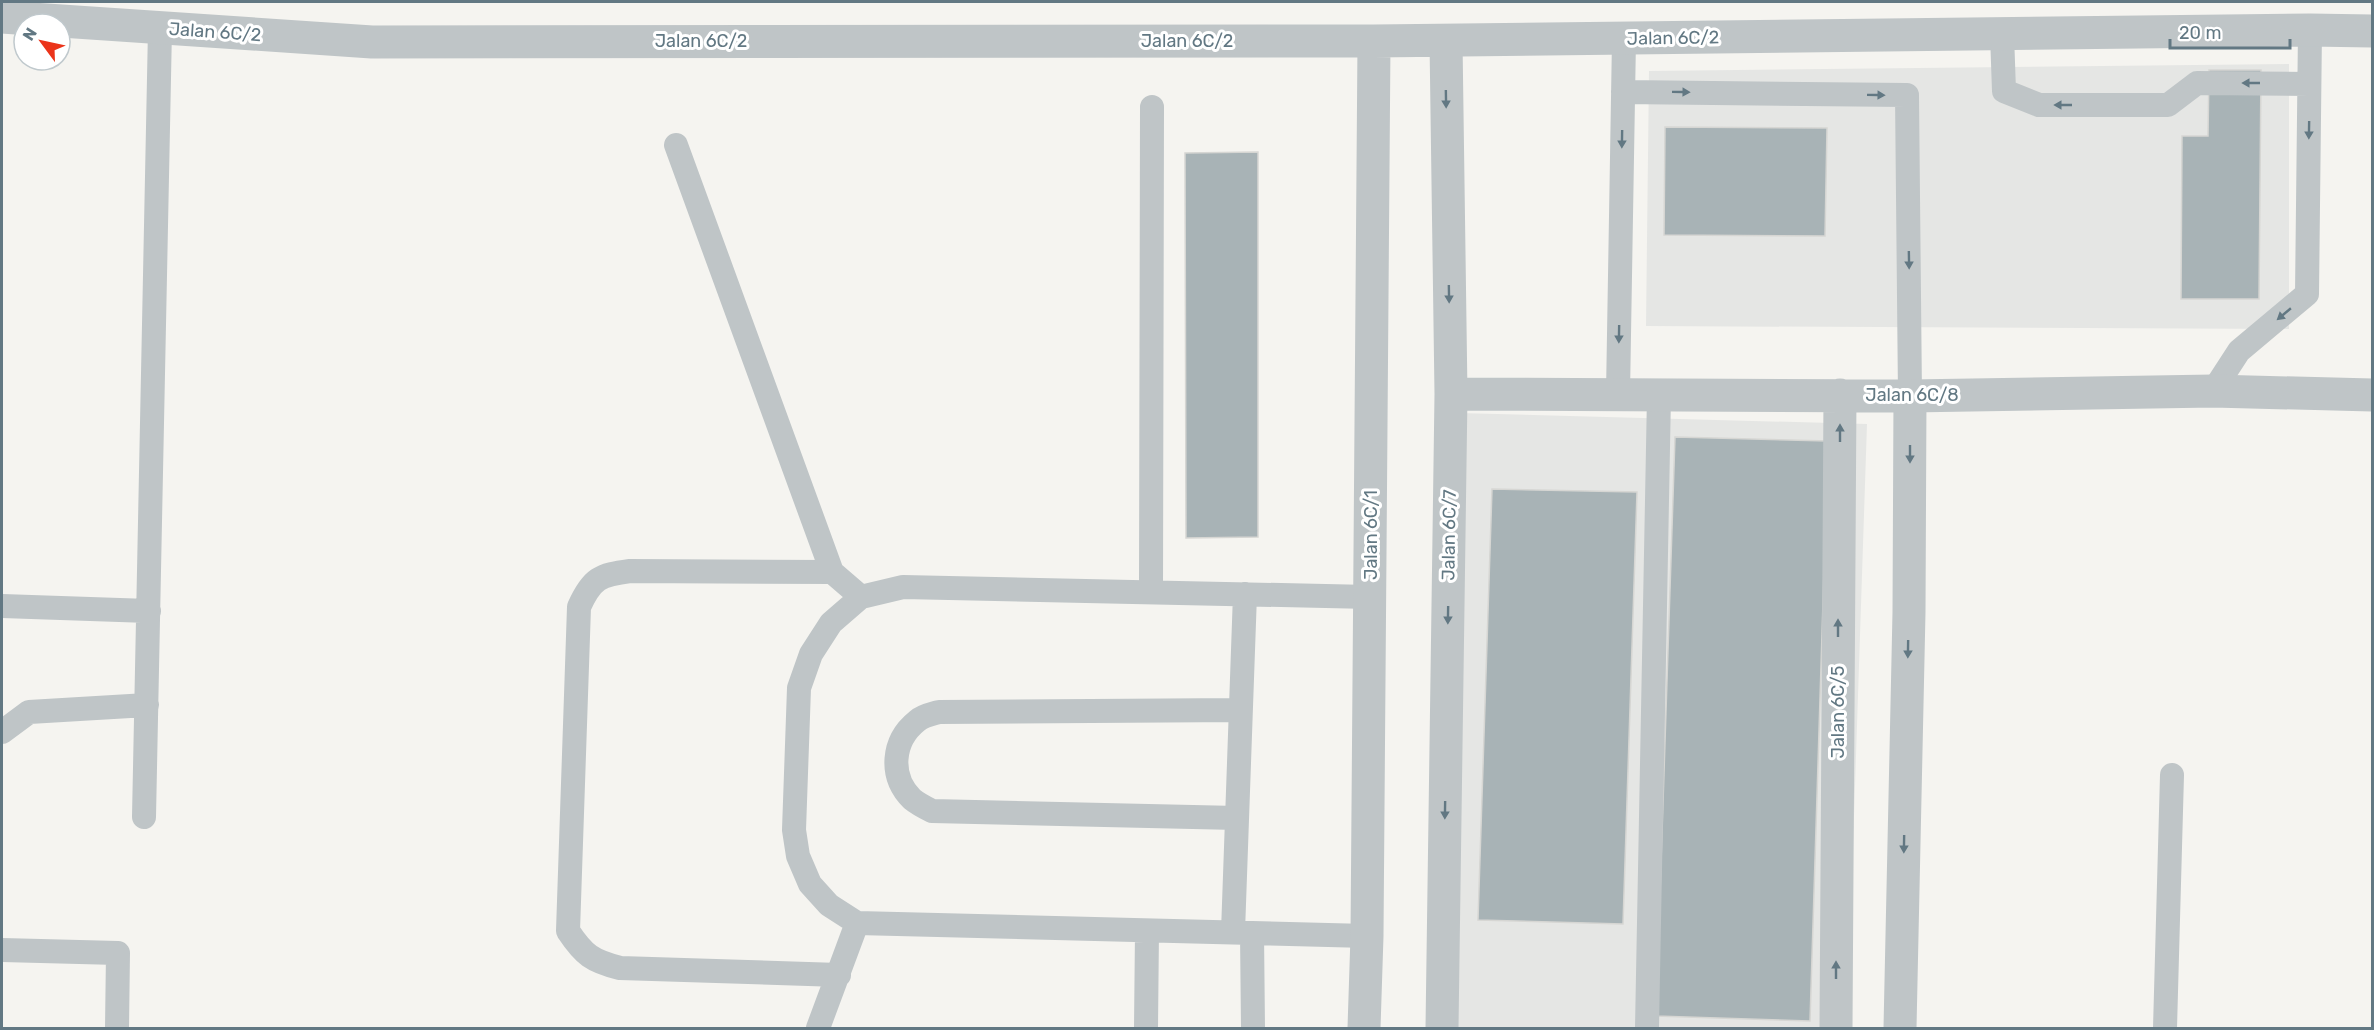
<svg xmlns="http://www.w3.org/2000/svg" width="2374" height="1030" viewBox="0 0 2374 1030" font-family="Rubik,sans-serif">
  <rect width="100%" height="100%" fill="#f5f4f0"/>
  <path fill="#e5e6e4" d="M2289 64V329L1646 326 1649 71Z
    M1458 413 1867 424 1847 1028H1438Z"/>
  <path fill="#a8b3b6" stroke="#d6d6d3" stroke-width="1.5" d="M2209 70H2261L2259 299H2181L2182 136H2208Z
    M1665 127 1827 128 1825 236 1664 235Z
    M1258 152V537L1186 538 1185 153Z
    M1675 437 1828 441 1810 1021 1656 1016Z
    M1492 489 1637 492 1623 924 1478 920Z"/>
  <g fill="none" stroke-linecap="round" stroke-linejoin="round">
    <path stroke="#bfc5c7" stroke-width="24" d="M2002 34 2004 91 2039 105H2168L2197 83 2309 84
      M1623 92 1907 95 1910 396
      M676 145 832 572
      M2213 391 2239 351 2307 294 2310 30
      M1618 394 1624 39
      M1151 591 1152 107
      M2 606 149 611
      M2 732 29 712 147 705
      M144 817 160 29
      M1237 818 932 811C926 808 918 804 912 799 889 776 892 741 917 721 922 716 932 714 939 712L1240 710
      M1233 932 1245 594
      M1252 933 1253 1028
      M1367 936 857 923 829 905 810 884 798 856 794 830 799 688 811 654 831 623 861 597 903 587 1370 597
      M2 950 118 953 117 1028
      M839 975 620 968C592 961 584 955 568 931L579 607C592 578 600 575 630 571L832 572 861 597
      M818 1028 857 923
      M1146 1028 1147 931
      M1647 1028 1659 395
      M2165 1028 2172 775"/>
    <path stroke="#bfc5c7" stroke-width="33" d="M2 17 372 42 1374 41 2310 30 2372 31
      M1451 394 1910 396 2213 391 2372 395
      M1364 1028 1367 936 1374 41
      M1442 1028 1451 394 1446 41
      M1836 1028 1840 395
      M1900 1028 1909 612 1910 396"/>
  </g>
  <defs><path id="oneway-solid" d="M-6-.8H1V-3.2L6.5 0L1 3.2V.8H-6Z" transform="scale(1.5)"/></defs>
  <g fill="#627883">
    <use href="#oneway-solid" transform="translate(2251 83) rotate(-180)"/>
    <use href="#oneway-solid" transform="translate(1681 92) rotate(1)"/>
    <use href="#oneway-solid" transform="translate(1876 95) rotate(1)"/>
    <use href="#oneway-solid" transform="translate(1446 99) rotate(89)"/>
    <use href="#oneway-solid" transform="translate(2063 105) rotate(-180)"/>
    <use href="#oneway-solid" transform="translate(2309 130) rotate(91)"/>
    <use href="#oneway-solid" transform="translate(1622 139) rotate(91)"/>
    <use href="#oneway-solid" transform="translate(1909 260) rotate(89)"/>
    <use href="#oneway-solid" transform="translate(1449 294) rotate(89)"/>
    <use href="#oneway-solid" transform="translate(2284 314) rotate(140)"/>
    <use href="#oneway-solid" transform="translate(1619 334) rotate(91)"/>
    <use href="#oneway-solid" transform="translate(1840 433) rotate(-90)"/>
    <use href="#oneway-solid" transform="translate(1910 454) rotate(90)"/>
    <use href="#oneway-solid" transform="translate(1448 615) rotate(91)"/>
    <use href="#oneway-solid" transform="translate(1838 628) rotate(-90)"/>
    <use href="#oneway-solid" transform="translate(1908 649) rotate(91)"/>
    <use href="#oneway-solid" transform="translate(1445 810) rotate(91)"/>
    <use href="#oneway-solid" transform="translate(1904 844) rotate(91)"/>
    <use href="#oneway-solid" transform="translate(1836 970) rotate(-90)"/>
  </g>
  <g text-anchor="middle" stroke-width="6" stroke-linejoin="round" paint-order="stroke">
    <g font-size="18" fill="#627883" stroke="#fff">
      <text transform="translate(215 32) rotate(4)" y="6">Jalan 6C/2</text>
      <text transform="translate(1673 38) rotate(-1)" y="6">Jalan 6C/2</text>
      <text x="701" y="47">Jalan 6C/2</text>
      <text x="1187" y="47">Jalan 6C/2</text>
      <text x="1912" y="401">Jalan 6C/8</text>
      <text transform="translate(1371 535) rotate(-90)" y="6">Jalan 6C/1</text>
      <text transform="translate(1449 535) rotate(-89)" y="6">Jalan 6C/7</text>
      <text transform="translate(1838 712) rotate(-90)" y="6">Jalan 6C/5</text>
    </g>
  </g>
  <rect width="2374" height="1030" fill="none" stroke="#627883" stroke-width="6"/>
  <g transform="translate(42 42) rotate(303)"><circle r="28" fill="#ffffff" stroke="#c0c9cd" stroke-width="1.5"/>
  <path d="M0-4.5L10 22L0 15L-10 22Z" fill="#eb341a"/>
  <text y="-9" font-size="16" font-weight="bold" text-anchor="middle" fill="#627883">N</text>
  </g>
  <path d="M2170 39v9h120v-9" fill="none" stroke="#627883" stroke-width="3"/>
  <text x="2179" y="39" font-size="18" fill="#627883" stroke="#ffffff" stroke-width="4.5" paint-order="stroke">20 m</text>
</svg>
